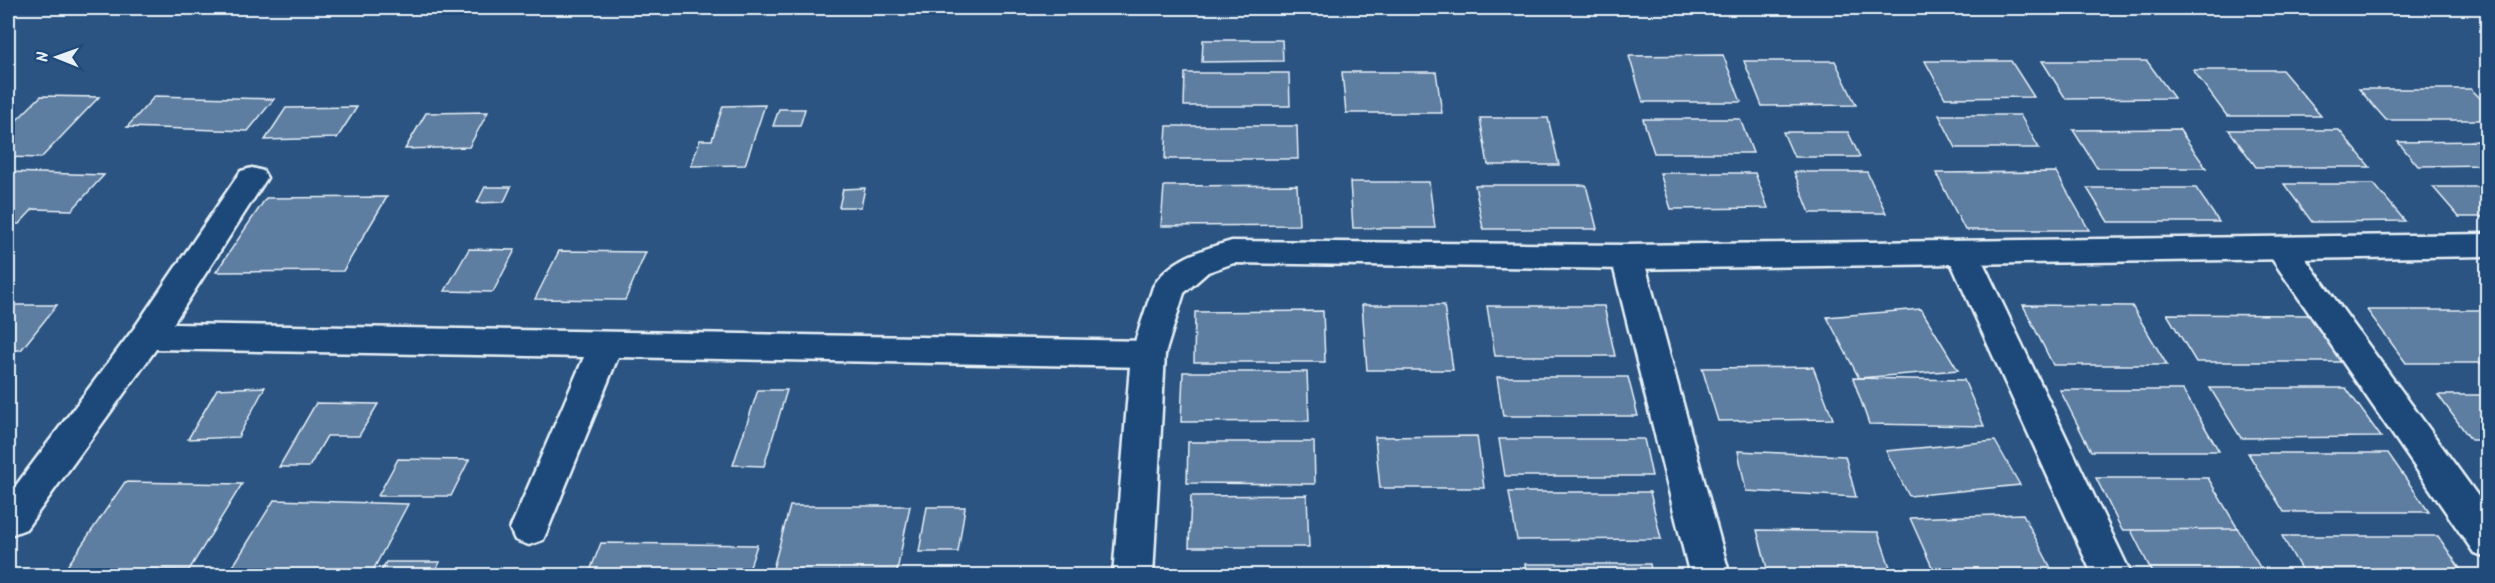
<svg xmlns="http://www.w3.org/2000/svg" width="2495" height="583" viewBox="0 0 2495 583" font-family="Kalam,sans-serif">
  <rect width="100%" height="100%" fill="#2b5482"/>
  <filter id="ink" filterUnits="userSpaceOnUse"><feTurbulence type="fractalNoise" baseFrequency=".0167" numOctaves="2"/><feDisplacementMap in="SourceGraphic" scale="12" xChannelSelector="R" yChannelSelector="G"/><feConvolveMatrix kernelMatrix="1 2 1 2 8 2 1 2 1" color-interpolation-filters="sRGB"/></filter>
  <g filter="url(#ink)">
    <path fill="#5d7da1" stroke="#e8f1f8" stroke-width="1.5" d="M1203 40H1282L1283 61 1202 62Z
      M1723 55 1741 102H1643L1629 56Z
      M1744 61H1835L1856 105 1762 106Z
      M1925 61H2011L2034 97 1945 98Z
      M2042 61H2147L2174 98 2066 99Z
      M2193 70H2282L2321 116H2227Z
      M1342 72H1436L1442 113H1346Z
      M1185 73H1289L1290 106H1184Z
      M2359 89H2471L2488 106V120H2386Z
      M41 96 99 97 41 158 8 157V129Z
      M155 96 274 99 248 131 127 127Z
      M765 105 745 165 691 166 700 140H712L723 106Z
      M357 107 337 138 265 140 286 108Z
      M779 109H805L800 126H773Z
      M488 112 469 147 405 149 426 113Z
      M1939 115H2020L2039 148H1956Z
      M1480 118H1548L1559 165H1488Z
      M1643 119H1740L1753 153H1654Z
      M1167 126H1297L1298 159H1165Z
      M2179 129 2206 168H2097L2073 130Z
      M2229 130H2339L2370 167H2256Z
      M1783 132H1848L1860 157H1794Z
      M2488 141V165L2418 166 2398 142Z
      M8 172 104 175 72 210 33 209 19 224H8Z
      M1794 172H1867L1886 213H1810Z
      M2056 172 2089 230H1965L1936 173Z
      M1660 173H1755L1768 208 1671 209Z
      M1350 182H1429L1435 228H1353Z
      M2284 184H2374L2405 221 2312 222Z
      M1297 185 1299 225 1161 226 1164 186Z
      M1475 185H1586L1597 229H1483Z
      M485 187H511L504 202 477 203Z
      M2433 187H2488V217H2459Z
      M865 188 861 207H839L843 189Z
      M2087 188H2196L2219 222H2108Z
      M387 197 343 271 216 272 266 198Z
      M469 249 515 250 493 292 445 291Z
      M559 251 646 252 625 300 535 299Z
      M8 305H57L21 350H8Z
      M1362 305H1444L1453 370H1367Z
      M2023 305 2132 306 2167 365H2053Z
      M1487 306H1604L1615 356H1495Z
      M1921 309 1958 370 1859 378 1827 317Z
      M2367 310H2488V363H2406Z
      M1323 311 1325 362H1194L1195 312Z
      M2167 314 2309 315 2342 362H2196Z
      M1813 367 1833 419 1718 421 1702 368Z
      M1183 372H1307L1309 421 1181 422Z
      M1497 377H1628L1638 416H1503Z
      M1853 378 1964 380 1984 426 1869 424Z
      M265 387 238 437 188 439 217 389Z
      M2210 388H2346L2381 437 2241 438Z
      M758 390H787L764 466 733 465Z
      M2060 390H2183L2219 451H2091Z
      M2438 395H2488V440H2471Z
      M316 403 378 404 359 436H327L309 467H279Z
      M1477 436 1484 488H1380L1375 437Z
      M1499 439H1644L1652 476H1505Z
      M1995 441 2020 485 1909 496 1886 451Z
      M1188 442H1314L1315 484 1187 483Z
      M1738 451 1845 456 1856 497 1746 491Z
      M2248 453H2388L2429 512H2284Z
      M398 459 469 460 451 496H378Z
      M2096 478H2208L2238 529 2122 530Z
      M125 482 242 484 189 570 66 568Z
      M1509 492H1650L1661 539 1517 540Z
      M1307 495 1309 547H1189L1191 496Z
      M274 500 408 504 370 576H227Z
      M790 506H910L896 576H771Z
      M927 507H965L958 552H919Z
      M2023 514 2053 572 1936 576 1910 518Z
      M2238 529 2265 576H2154L2131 530Z
      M1757 530 1878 532 1893 576H1769Z
      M2282 536H2438L2465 576H2305Z
      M601 543 757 545 747 576H588Z
      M386 562H440L433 576H379Z
      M1525 564H1650L1652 576H1527Z
      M1374 568H1494L1495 576H1374Z"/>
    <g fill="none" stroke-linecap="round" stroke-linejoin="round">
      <defs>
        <path id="street" d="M252 168 263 171 267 178 173 324 1148 341 1160 345 1165 354 1160 363 1148 367 618 357 548 529 543 540 529 545 515 540 510 529 584 357 156 349 26 529 13 534 8 532V496L135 327 241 171Z
          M2281 237 2292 240 2488 510V557L2474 553 2270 256 2265 248 2270 240Z
          M1962 241 1973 244 1978 252 2132 576H2093L1946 252 1951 244Z
          M1627 245 1638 249 1643 257 1730 576H1690L1611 257 1616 249Z"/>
        <path id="secondary" d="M2488 234V256L1627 269 1234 263 1208 272 1184 293 1165 354 1153 576H1113L1131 354 1153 287C1169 259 1203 249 1232 241L1627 245Z"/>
      </defs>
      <use href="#street" stroke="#e8f1f8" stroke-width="5"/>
      <use href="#secondary" stroke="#e8f1f8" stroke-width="5"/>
      <use href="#street" fill="#1f4a7a" fill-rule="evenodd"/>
      <use href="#secondary" fill="#1f4a7a" fill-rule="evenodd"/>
    </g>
  </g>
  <rect width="2495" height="583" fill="none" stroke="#1f4a7a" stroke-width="30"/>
  <rect x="15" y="15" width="2465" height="553" fill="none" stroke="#e8f1f8" stroke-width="2" filter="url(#ink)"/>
  <g transform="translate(57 57) rotate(271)" stroke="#1f4a7a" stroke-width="4.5" paint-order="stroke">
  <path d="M0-4.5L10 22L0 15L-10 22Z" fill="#e8f1f8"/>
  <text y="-9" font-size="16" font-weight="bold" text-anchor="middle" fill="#e8f1f8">N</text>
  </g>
</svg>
